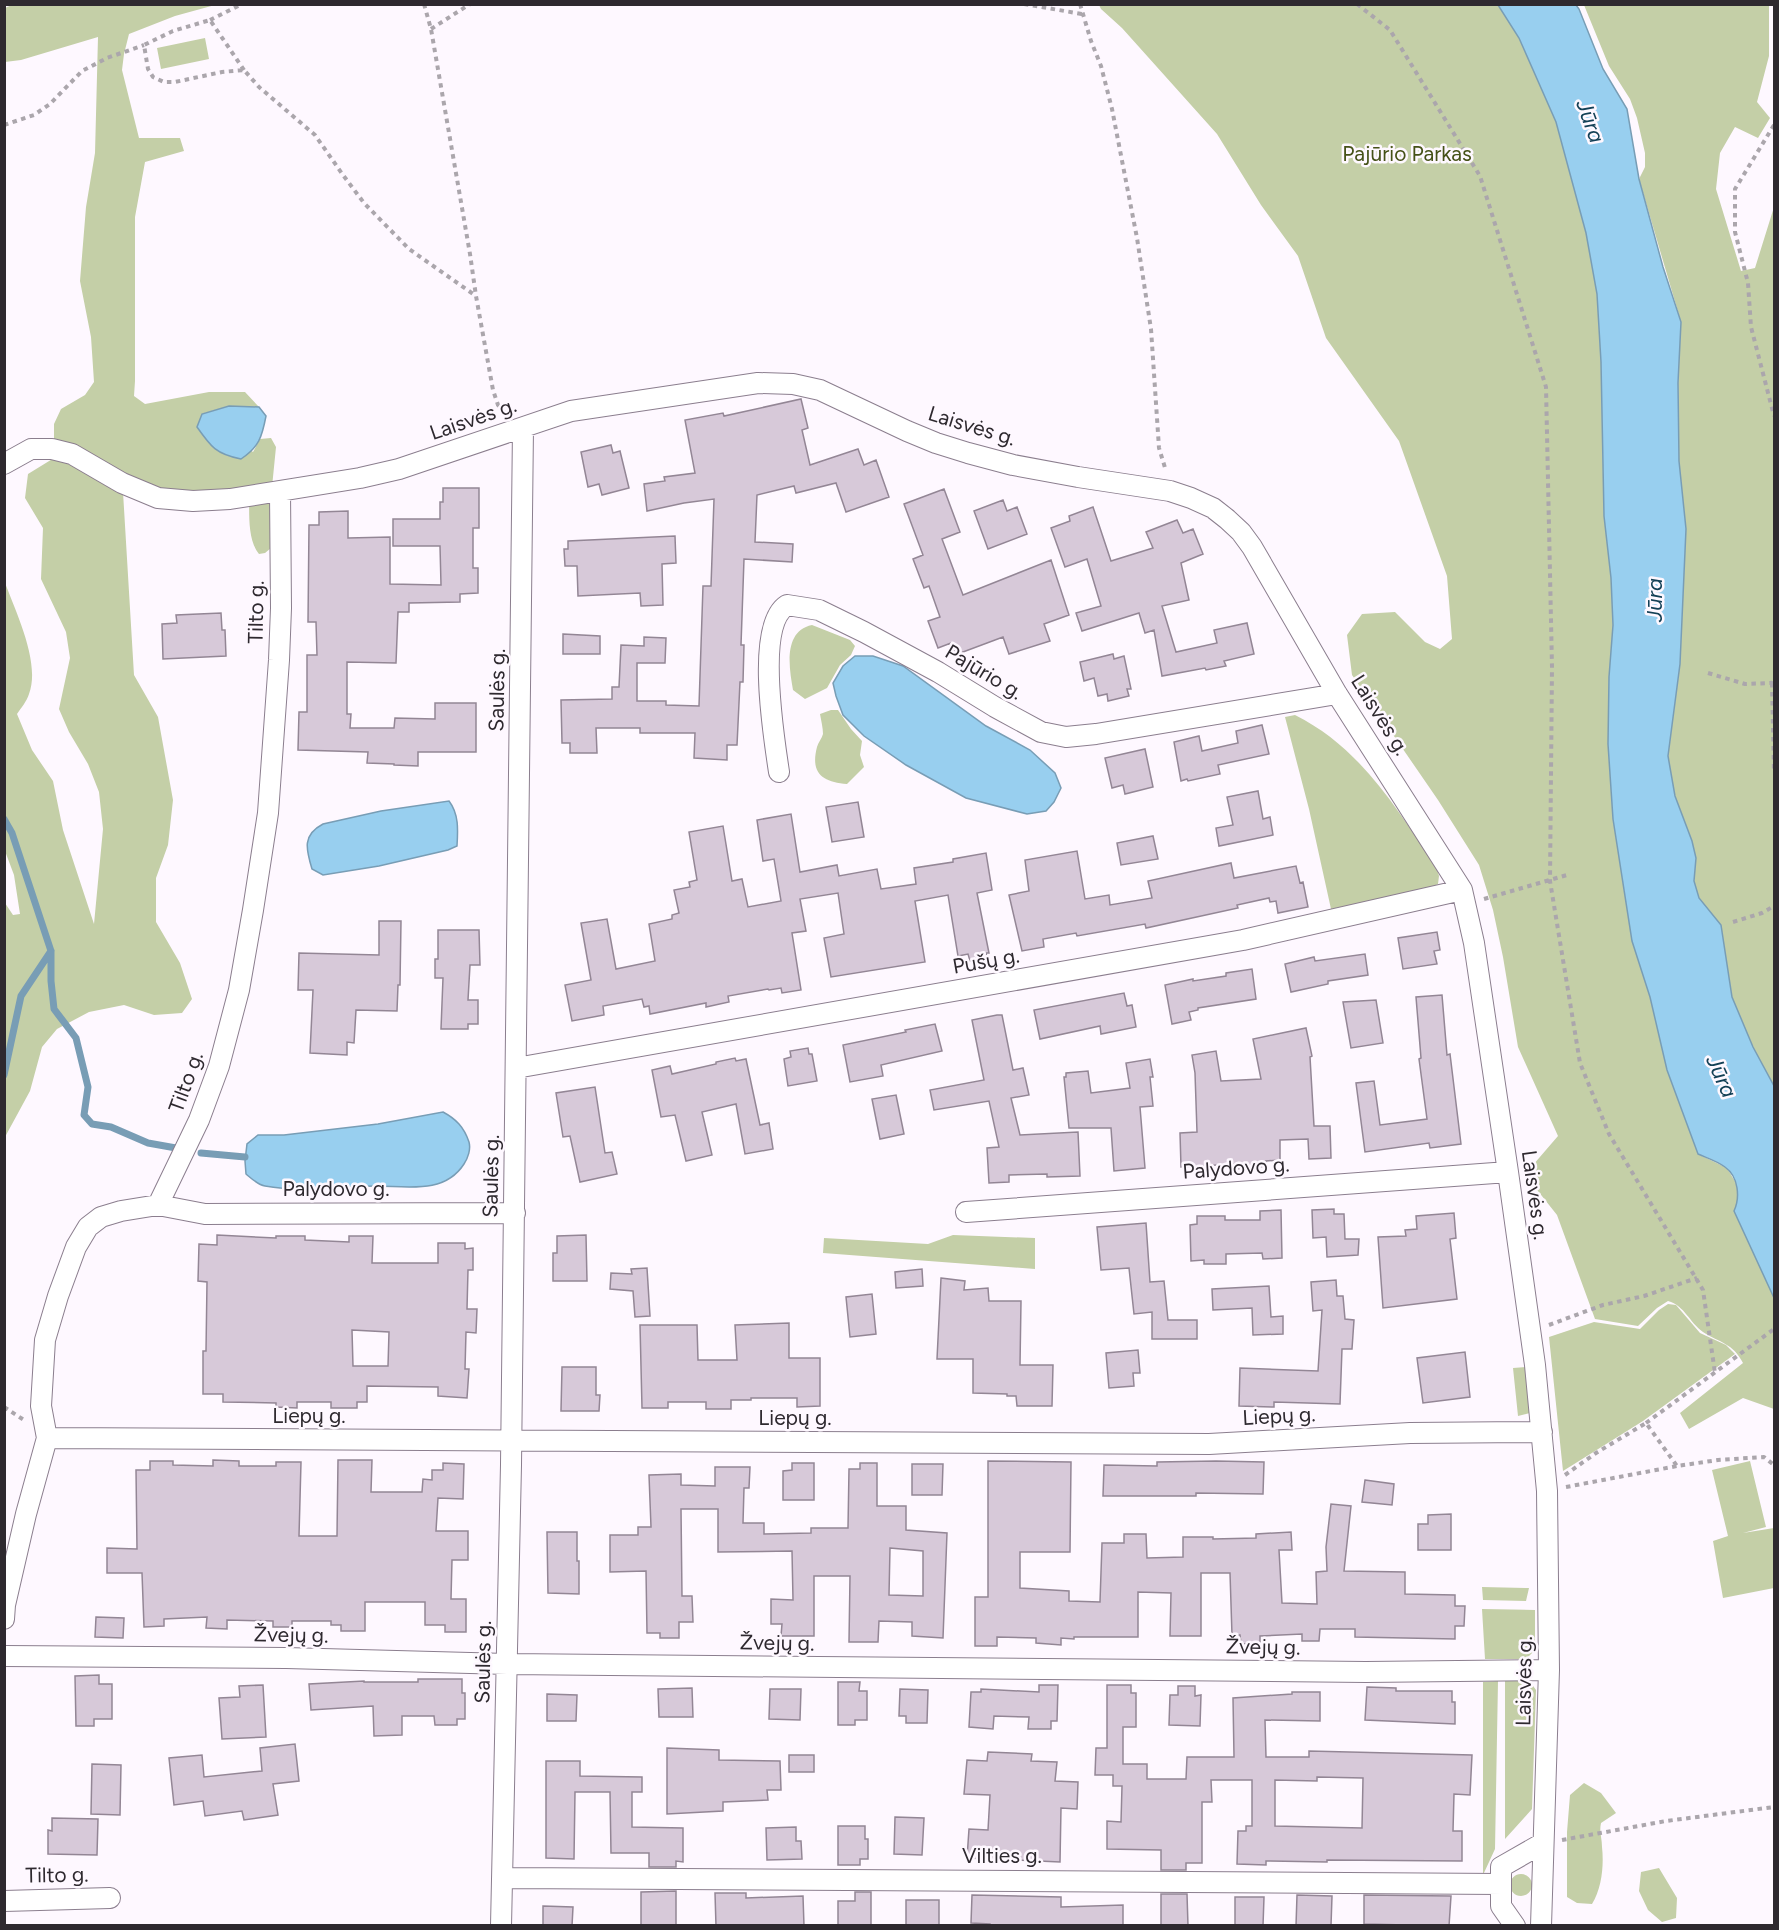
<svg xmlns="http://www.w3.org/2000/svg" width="1779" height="1930" viewBox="0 0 1779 1930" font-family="Figtree,sans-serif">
  <rect width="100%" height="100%" fill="#fef8ff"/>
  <path fill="#c4cfa7" d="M14 4 215 5 175 16 129 34 124 54 122 70 139 138H180L184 151 145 162 135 217V381L134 396 145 404 209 392H245L259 407 229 406 205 413 253 452 260 439 271 438 276 447 272 487 271 548 265 553 259 554C246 538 250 508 249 489L199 495 123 492 134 675 158 717 173 800 168 845 156 878V922L180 963 192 999 182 1013 154 1015 124 1005 89 1012 57 1029 42 1047 30 1091 5 1137V903L13 915 20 914 14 875 5 851 4 580C15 611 41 662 29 694 27 701 21 708 17 714L32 750 53 781 63 830 94 924 103 829 99 792 88 764 69 732 59 709 70 658 66 632 41 579 43 528 25 498 28 474 54 458V424L61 409 85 395 94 382 91 337 80 281 86 207 95 153 98 37 21 60 5 62V8Z
    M1099 5H1498L1519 38 1556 122 1586 233 1597 294 1601 362 1604 516 1611 578 1613 625 1609 677 1608 744 1613 819 1632 941 1650 997 1667 1070 1698 1154 1727 1168 1736 1183 1739 1200 1765 1277 1774 1298V1409L1743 1398 1689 1429 1680 1413 1743 1363C1733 1343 1720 1343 1703 1332 1689 1322 1685 1306 1668 1301L1657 1308 1638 1326 1595 1319 1557 1215 1534 1186 1533 1165 1558 1136 1518 1047 1503 957 1493 910 1479 865 1438 800 1352 675 1347 635 1362 614 1395 612 1425 642 1440 649 1452 639 1447 576 1399 441 1326 338 1298 256 1261 205 1217 134 1122 28 1101 9Z
    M1584 5H1769V56L1757 102 1770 118 1758 138 1735 127 1720 153 1716 189 1741 271 1755 268 1774 207V1086L1753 1047 1732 997 1721 925 1699 898 1694 881 1696 858 1692 841 1675 796 1668 756 1680 664 1686 529 1679 461 1678 383 1681 322 1639 179 1645 167V153L1637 118 1630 99 1609 66Z
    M205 38 209 59 161 69 157 48Z
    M812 625 850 640 855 646 851 655 840 665 827 688 805 699 793 690C789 668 783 631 812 625Z
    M831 710H838L851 729 862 741 860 755 864 767 847 784C823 782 810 774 817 747 818 743 822 738 823 734 823 728 821 720 820 714Z
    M1295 715C1361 748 1395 807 1436 866L1439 876 1438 884 1428 889 1331 909 1309 809 1285 717Z
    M953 1235 1035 1238V1269L823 1253 824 1238 928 1244Z
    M1668 1304 1676 1305 1700 1333 1726 1345 1735 1354 1643 1421 1563 1471 1549 1337 1594 1322 1640 1329 1659 1310Z
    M1527 1367 1530 1413 1518 1416 1513 1368Z
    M1750 1461 1766 1527 1743 1533 1774 1528V1588L1723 1598 1713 1541 1728 1536 1712 1470Z
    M1482 1587 1529 1588 1526 1601 1483 1600Z
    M1482 1609 1535 1610V1650L1526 1659H1485Z
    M1519 1679 1531 1683 1536 1690 1532 1809 1505 1839V1681Z
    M1498 1681 1495 1849 1483 1875V1682Z
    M1584 1783 1601 1793 1616 1813 1601 1823C1599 1832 1602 1838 1602 1847 1604 1865 1602 1888 1592 1904L1577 1903 1567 1897V1832L1570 1795Z
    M1659 1868 1677 1898 1676 1918 1662 1922 1648 1910 1639 1891 1641 1872Z
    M1510 1885a11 11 0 1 1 22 0a11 11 0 1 1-22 0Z"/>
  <path fill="#98cfef" stroke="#789db5" stroke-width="1.5" d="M1498 5H1576L1579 9 1603 69 1627 109 1639 179 1663 267 1681 322 1678 383 1679 461 1686 529 1680 664 1668 756 1675 796 1692 841 1696 858 1694 881 1699 898 1721 925 1732 997 1753 1047 1774 1086V1298L1734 1211C1740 1198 1739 1177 1725 1167 1717 1161 1707 1158 1698 1154L1667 1070 1650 997 1632 941 1613 819 1608 744 1609 677 1613 625 1611 578 1604 516 1601 362 1597 294 1586 233 1556 122 1519 38Z
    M229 406 259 407 266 416C262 437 259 447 241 459 216 454 211 447 197 427L202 414Z
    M855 656H873L903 666 986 726 1030 750 1055 773 1061 788 1054 802 1046 811 1027 814 966 798 906 765 864 736 843 715 836 696 833 683 843 666Z
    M449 801C459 814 458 830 457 846L448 850 379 866 323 875 312 869C306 849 302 835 323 824L381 811Z
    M443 1112C456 1119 464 1127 469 1142 471 1149 468 1158 464 1164 444 1195 406 1186 375 1186 338 1186 302 1193 265 1186 258 1185 252 1179 246 1174L245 1161 247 1144 258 1135H284L378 1124Z"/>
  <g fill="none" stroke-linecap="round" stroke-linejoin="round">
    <path stroke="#789db5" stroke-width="7" d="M4 819 12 833 51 951V981L54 1009 76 1038 88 1087 84 1115 92 1124 111 1127 148 1143 176 1148
      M4 1075 21 996 51 951
      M201 1153 245 1157"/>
  </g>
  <path fill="#d7c9d9" stroke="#938695" stroke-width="1.5" fill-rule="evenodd" d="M801 399 808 428 802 430 810 465 858 449 864 465 876 460 889 497 846 512 836 483 796 493 794 486 757 495 755 542 793 544 792 562 744 559 741 645H744L743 682H740L737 745H727V760L694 758 695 733H640V728H596L597 753H570V743H562L561 700 612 699V687H619L621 645 644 646V637L666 638 665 663H637V701H666V705L699 706 703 586H711L714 499 684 503 647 511 644 484 665 481 664 477 695 473 685 420 723 413 724 416Z
    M611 445 613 453 620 451 629 488 602 495 599 484 588 487 581 452Z
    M443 488H479V528H473V568H478V593L460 594V602L409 603V612H398L396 663 347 662V714H351L350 728H394L395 718 435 719V703H476V752H418V766L394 765V764L367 763 368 752 298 750 299 712H307V655H317L316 622H308L309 525H319V512L348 511V538L390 537V584L441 585 440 546H393V519H440V502H443Z
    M944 489 960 532 942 539 963 595 1051 560 1069 615 1044 624 1050 641 1009 654 1003 637 955 655 951 643 938 648 928 621 940 617 929 586 924 588 913 559 923 555 904 504Z
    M1003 500 1007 511 1017 507 1027 534 988 549 974 511Z
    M1093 507 1111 561 1153 548 1146 532 1177 520 1183 533 1193 529 1203 554 1181 563 1189 600 1162 606 1176 652 1217 643 1214 630 1247 623 1254 654 1224 661 1226 666 1206 670 1205 668 1162 676 1154 630 1145 633 1139 613 1082 631 1076 613 1101 606 1087 559 1065 567 1051 528 1070 521 1069 516Z
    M675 536 676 563 662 564 663 605 641 606 640 593 578 596 577 566H565L564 549H568V541Z
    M221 613 222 630H225L226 656 163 659 162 624 177 623 176 615Z
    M563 634 600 636V654H563Z
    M1113 654 1114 659 1124 656 1131 689H1127L1129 696 1108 701 1107 694 1098 696 1094 678 1084 681 1080 662Z
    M1262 725 1269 754 1218 765 1220 774 1188 781 1187 779 1181 781 1174 742 1199 736 1202 751 1238 743 1236 731Z
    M1145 749 1153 787 1125 794 1123 785 1112 788 1105 758Z
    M1258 791 1263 819 1270 817 1273 835 1219 846 1216 828 1233 825 1227 797Z
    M858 802 864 837 832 842 826 807Z
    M791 814 800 872 837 865 839 876 877 869 881 889 916 884 914 868 953 862V859L986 853 992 890 977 893 989 953H986L987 958 970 961 968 954 958 956 948 895 915 901 925 962 831 977 824 938 844 934 838 893 800 899 806 931 792 933 801 990 782 993 781 988 769 990 768 989 728 996 729 1002 706 1007V1003L650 1014 649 1006 644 1007 642 999 603 1006 604 1015 572 1021 565 985 591 980 581 923 607 919 616 969 655 961 649 924 672 919V915L679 913 674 890 690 887 689 882 697 880 689 832 723 826 732 881 742 879 748 907 781 901 774 859 763 861 757 820Z
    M1153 836 1158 859 1121 865 1117 843Z
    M1077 851 1085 899 1109 895 1110 905 1152 898 1148 881 1231 863 1234 878 1296 866 1300 883 1303 882 1308 907 1278 913 1276 901 1270 902 1269 898 1237 905 1238 908 1146 928 1145 924 1077 936 1076 933 1043 939 1044 947 1022 951 1009 895 1029 891 1025 860Z
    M379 921H401L400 985H398L397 1011 356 1010 354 1043 347 1042V1055L310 1053 313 990H298L299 953 379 955Z
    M438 930H479L480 965H470L468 1000H478V1024H468V1029H441L443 978H435V959H438Z
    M1437 932 1440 950 1434 951 1437 964 1403 969 1398 938Z
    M1365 954 1368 975 1328 981V984L1291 992 1285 964 1314 957 1315 961Z
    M1252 969 1256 999 1198 1008V1010L1189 1012 1191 1020 1172 1024 1165 985 1193 979V981L1226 976V973Z
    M1124 993 1127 1006 1132 1005 1136 1027 1101 1034 1100 1026 1040 1039 1034 1010Z
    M1442 995 1447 1055 1450 1054 1461 1144 1430 1148 1429 1143 1365 1152 1356 1083 1374 1081 1380 1125 1427 1119 1419 1059 1421 1058 1416 997Z
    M1376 1000 1383 1043 1351 1048 1343 1002Z
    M997 1015H1002L1013 1070 1023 1068 1029 1095 1011 1098 1020 1135 1078 1132 1080 1176 1047 1177V1174L1009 1175V1182L989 1183 987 1148 999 1147 989 1101 934 1110 930 1090 984 1080 972 1020Z
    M935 1024 942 1051 881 1065 883 1076 850 1082 843 1045 906 1032 905 1030Z
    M1306 1028 1312 1056 1310 1057 1314 1126H1330L1331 1158 1309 1159 1308 1139 1280 1140V1160L1266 1161 1267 1166 1235 1169V1164L1181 1167 1180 1133 1197 1132 1195 1073 1192 1055 1216 1051 1221 1081 1261 1079 1253 1039Z
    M808 1048 809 1054H812L817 1081 788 1086 784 1059 791 1057 790 1051Z
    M735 1058 736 1061 746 1059 760 1125 769 1123 773 1149 745 1154 736 1104 702 1112 712 1155 686 1161 675 1115 661 1117 652 1070 670 1066 672 1074 716 1064V1062Z
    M1150 1059 1153 1077H1150L1153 1106 1140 1107 1145 1168 1114 1171 1111 1128H1069L1064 1077H1066V1073L1088 1071 1091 1093 1130 1088 1126 1063Z
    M595 1087 605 1153 612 1152 617 1174 580 1182 570 1136 563 1137 556 1093Z
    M896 1095 904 1134 880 1139 872 1099Z
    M1334 1209V1214H1344L1345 1239H1359L1358 1255 1327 1257 1326 1237 1313 1238 1312 1210Z
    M1281 1210 1282 1258 1263 1259 1262 1253 1226 1254V1264H1204V1260L1191 1261 1190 1225 1197 1224V1216H1225V1220H1260V1211Z
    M1454 1213 1456 1238 1450 1239 1457 1299 1383 1308 1378 1237 1406 1236 1405 1230 1417 1229 1416 1216Z
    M1146 1223 1150 1282 1164 1281 1168 1320H1197V1339H1152V1312L1134 1314 1129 1268 1101 1270 1097 1227Z
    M217 1235 276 1238V1236H305V1240L349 1242V1236H373L372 1263H438V1243H465V1249L473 1248V1270H468L467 1309H477L476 1333 466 1332 465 1369H469L467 1398 438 1396V1387L367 1386V1402H357V1408H331V1402H297V1408L276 1407V1403L223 1402V1394H203V1351H206L207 1282 198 1281 199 1244 217 1245ZM352 1330 389 1332 388 1366H353Z
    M586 1235 587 1281H553V1253H557V1236Z
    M647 1268 650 1316 635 1317 633 1291 610 1289 611 1273 632 1274 631 1269Z
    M922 1269 923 1286 896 1288 895 1272Z
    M941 1278 965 1281 964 1290 988 1288 989 1301H1021L1020 1365H1053L1052 1406H1017L1016 1396H1007V1394L973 1393V1359H937Z
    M1336 1280 1337 1296H1343L1345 1319 1354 1320 1352 1349H1342L1340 1404 1274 1402V1407L1239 1406 1240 1368 1318 1371 1322 1310 1313 1311 1311 1282Z
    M1269 1286 1271 1317 1283 1316V1334L1253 1335 1252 1308 1213 1310 1212 1289Z
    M872 1294 876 1334 850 1337 846 1297Z
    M789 1323V1358H820V1406L797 1407V1398H751V1400H731V1409H706V1402H668V1408H642L640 1325H697L698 1360H737L735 1325Z
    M1138 1350 1140 1373H1133L1134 1386 1109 1388 1106 1353Z
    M1465 1352 1470 1397 1423 1403 1417 1358Z
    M562 1367H596V1395H600L599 1411H561Z
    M213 1460 239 1461V1466H276V1462H301L299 1536H337L338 1460H372L371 1492H422L423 1479 432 1480V1470H443V1463L464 1464 463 1499 438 1498 436 1531H468V1560H452L451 1599H466V1632H445V1625H425V1602H365V1631H341V1625H331V1621H292V1627H273V1621L227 1620V1629L206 1628 207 1617 164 1619V1626L144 1627 142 1573H107V1548L137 1549 136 1470H150V1461H173V1465L213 1466Z
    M988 1461 1071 1462 1070 1552H1020V1588L1069 1591V1601L1100 1602 1102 1543H1124V1534H1146L1147 1558 1183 1557V1537H1213V1539L1256 1538V1534L1291 1532 1292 1550H1279L1282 1603 1317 1604 1316 1572 1327 1571 1326 1547 1331 1504 1351 1506 1344 1571 1405 1572V1594L1455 1595V1606H1465L1464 1626H1455V1639L1355 1637V1629H1320L1319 1641H1302V1634L1260 1636V1643L1241 1644 1240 1635H1232L1230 1573H1201V1636H1170L1171 1593 1138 1592V1637H1074V1639L1061 1638V1645L1036 1643V1638L997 1637V1646H975V1597H988Z
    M1216 1461 1264 1462 1263 1494 1196 1493V1496H1103L1104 1465 1157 1466V1462Z
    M792 1463H814V1500H783V1471L792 1470Z
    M860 1463H877V1506H906V1530L947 1533 943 1638 912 1636V1622L879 1621 878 1642H849L850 1576H814V1636H781L782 1624H771V1599L793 1600 792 1551 718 1552V1509H681L682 1596H692L693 1622H679V1638H660V1633H647L646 1571 610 1572V1535H638V1527H651L649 1475 681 1474V1485L715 1486V1467H750L749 1488H744L743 1523H764V1534L811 1533V1528H848L849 1469H860ZM890 1548 923 1551V1596L889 1595Z
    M912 1464H943L942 1495H912Z
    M1365 1480 1394 1484 1392 1505 1362 1502Z
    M1451 1514V1550H1418V1524H1428V1515Z
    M547 1532H577V1561H579V1594L548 1593Z
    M96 1617 124 1618 123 1638 95 1637Z
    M99 1675V1684H112V1719H94V1726H76L75 1676Z
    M418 1679H462V1693H465V1719H457V1725H435L434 1716H402V1735L374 1736 373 1706 311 1710 309 1684 364 1681V1682H418Z
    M838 1682H860L859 1691H867V1720H855V1725H838Z
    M263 1685 266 1737 222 1739 219 1698 240 1697 239 1686Z
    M1039 1685H1058L1057 1721H1051V1729H1028L1029 1717 994 1716 993 1729 969 1727 971 1692H981V1689L1039 1692Z
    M1107 1685H1131V1693H1136V1727H1123V1764H1147V1779H1186L1187 1757H1234L1233 1698 1292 1694V1692H1320V1721L1265 1720 1266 1757H1309V1751L1472 1755 1470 1795 1454 1794 1453 1831H1462V1861L1327 1860V1862L1266 1861V1865L1237 1864 1238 1831H1246V1826H1252V1780H1211L1212 1802H1202V1863H1186V1870H1161V1850L1107 1849V1821L1121 1822 1122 1786H1113V1775H1095L1096 1748H1107ZM1317 1777 1363 1778 1362 1828 1275 1826V1780L1317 1781Z
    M1178 1686H1195V1696L1201 1695 1200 1726 1169 1725 1170 1695H1178Z
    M1367 1687 1396 1688V1691H1452V1702H1455V1724L1365 1720Z
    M692 1688 693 1717H659L658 1689Z
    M770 1689H801L800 1720 769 1719Z
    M900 1689 928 1690 927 1723H906V1716H899Z
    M547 1694 577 1695 576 1721H547Z
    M295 1744 299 1781 273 1784 278 1815 244 1820 242 1811 205 1816 203 1801 174 1805 169 1758 202 1755 204 1777 262 1771 260 1748Z
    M667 1748 719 1750V1760L780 1761 781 1790H767L768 1800 723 1802V1811L667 1814Z
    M988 1752 1032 1754 1031 1761 1057 1762 1055 1781 1078 1782 1077 1809 1061 1808 1060 1862 967 1858 969 1829 988 1830 990 1795 964 1794 967 1760 987 1761Z
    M789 1755H814V1772H789Z
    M546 1761H580V1776L642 1777V1792H632V1827L683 1828V1862L676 1861V1867H649V1853H611L610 1792H575L574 1859 546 1858Z
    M92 1764 121 1765 120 1815 91 1814Z
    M895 1817 924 1818 922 1855 894 1854Z
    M52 1818 98 1819 97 1855 48 1854V1830L52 1831Z
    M838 1826H865V1839H868V1859H860V1865H838Z
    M796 1827V1841H801L802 1859 767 1860 766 1828Z
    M676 1891V1926H641V1892Z
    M855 1892H871V1926H838V1901H855Z
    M715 1893H746V1898L803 1896 804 1926H716Z
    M1161 1894H1187L1188 1926H1161Z
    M972 1895 1061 1897V1907L1123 1905V1926H990V1924L971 1923Z
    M1297 1895 1332 1896 1331 1926H1296Z
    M1364 1895 1451 1896 1449 1926 1364 1924Z
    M1235 1897H1264L1263 1926H1235Z
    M906 1900H939V1926H906Z
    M543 1906 573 1907 572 1926H543Z"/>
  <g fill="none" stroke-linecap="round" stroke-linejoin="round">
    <defs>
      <path id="minor" d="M4 464 31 449H52L72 454 122 483 158 498 193 501 230 499 360 478 399 469 571 411 758 383 793 384 820 390 907 431 936 443 968 453 1013 465 1078 477 1170 491 1191 498 1213 508 1227 519 1241 532 1252 547 1337 694 1462 890 1474 943 1508 1172 1535 1365 1547 1491 1549 1670 1541 1926
        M779 772C774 738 755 625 787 605L819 610 864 632 938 672 995 707 1041 732 1066 737 1096 734 1337 694
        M516 1068 1243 940 1462 890
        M158 1205 205 1214 515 1213
        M966 1212 1508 1172
        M47 1438 1209 1444 1410 1433 1542 1432
        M4 1619 5 1605 26 1514 47 1438 41 1406 45 1340 58 1296 76 1247 88 1227 101 1217 121 1211 158 1205 199 1120 219 1066 239 990 253 910 268 813 279 660 281 608 280 492
        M4 1656 286 1658 507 1664 1366 1672 1549 1670
        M502 1878 1501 1884
        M4 1901 110 1898
        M501 1926 511 1465 523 428
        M1515 1926 1501 1906V1867L1543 1843"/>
    </defs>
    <use href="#minor" stroke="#8b7e8e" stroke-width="22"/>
    <path stroke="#aba6ac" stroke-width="4" stroke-dasharray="4.5 4.5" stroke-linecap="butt" d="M424 4 431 29 470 254 476 296
      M1024 4 1082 14
      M1080 4 1091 41 1101 66 1112 109 1137 238 1151 329 1159 448 1166 471
      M1357 4 1390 30 1480 176 1546 387 1552 667 1550 881 1580 1063 1609 1134 1703 1290 1715 1373
      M210 20 242 4
      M431 29 470 4
      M244 70 210 20 173 31 144 45 148 69 153 77 164 82H175L222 72 244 70 259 87 315 135 343 175 364 203 409 249 476 296 493 390 498 405 504 412
      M4 125 34 115 50 104 82 71 107 58 144 45
      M1774 125 1735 189V232L1748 283 1751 327 1774 416
      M1708 673 1745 684 1772 683 1774 678
      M1772 683 1774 772
      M1484 899 1567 875
      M1733 922 1762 913 1774 906
      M1549 1325 1603 1305 1644 1296 1697 1278
      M4 1407 24 1420
      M1646 1423 1774 1329
      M1565 1475 1596 1453 1646 1423 1677 1466 1718 1460 1764 1457 1774 1465
      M1566 1487 1677 1466
      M1562 1840 1666 1821 1774 1807"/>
    <use href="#minor" stroke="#fff" stroke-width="20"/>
  </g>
  <g text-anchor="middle" stroke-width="5" stroke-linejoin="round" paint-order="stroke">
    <g font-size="21" fill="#455117" stroke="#fef8ff">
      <text x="1407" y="161">Pajūrio Parkas</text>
    </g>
    <g font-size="21" fill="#2e292f" stroke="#fef8ff">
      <text transform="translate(473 419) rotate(-19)" y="7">Laisvės g.</text>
      <text transform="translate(972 426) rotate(17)" y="7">Laisvės g.</text>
      <text transform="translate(256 612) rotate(-89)" y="7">Tilto g.</text>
      <text transform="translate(984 672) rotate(31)" y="7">Pajūrio g.</text>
      <text transform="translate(497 690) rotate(-89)" y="7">Saulės g.</text>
      <text transform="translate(1380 715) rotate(58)" y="7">Laisvės g.</text>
      <text transform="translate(986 961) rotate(-10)" y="7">Pušų g.</text>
      <text transform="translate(186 1082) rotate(-70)" y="7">Tilto g.</text>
      <text transform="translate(1236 1168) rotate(-4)" y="7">Palydovo g.</text>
      <text transform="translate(491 1176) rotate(-89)" y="7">Saulės g.</text>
      <text x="336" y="1196">Palydovo g.</text>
      <text transform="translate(1535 1195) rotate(82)" y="7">Laisvės g.</text>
      <text x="309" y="1423">Liepų g.</text>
      <text transform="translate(1279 1416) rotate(-3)" y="7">Liepų g.</text>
      <text x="795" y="1425">Liepų g.</text>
      <text transform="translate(291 1635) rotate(1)" y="7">Žvejų g.</text>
      <text transform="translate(777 1643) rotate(1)" y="7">Žvejų g.</text>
      <text transform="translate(1263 1647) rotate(1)" y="7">Žvejų g.</text>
      <text transform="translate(483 1662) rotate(-89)" y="7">Saulės g.</text>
      <text transform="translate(1524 1681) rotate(-89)" y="7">Laisvės g.</text>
      <text x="1002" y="1863">Vilties g.</text>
      <text transform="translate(57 1875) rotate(-1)" y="7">Tilto g.</text>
    </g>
    <g font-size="22" font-style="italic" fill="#134056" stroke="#fef8ff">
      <text transform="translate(1591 121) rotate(70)" y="8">Jūra</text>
      <text transform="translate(1654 600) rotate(-90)" y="8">Jūra</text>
      <text transform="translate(1722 1076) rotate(66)" y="8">Jūra</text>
    </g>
  </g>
  <rect width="1779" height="1930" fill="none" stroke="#2e292f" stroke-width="12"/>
</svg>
